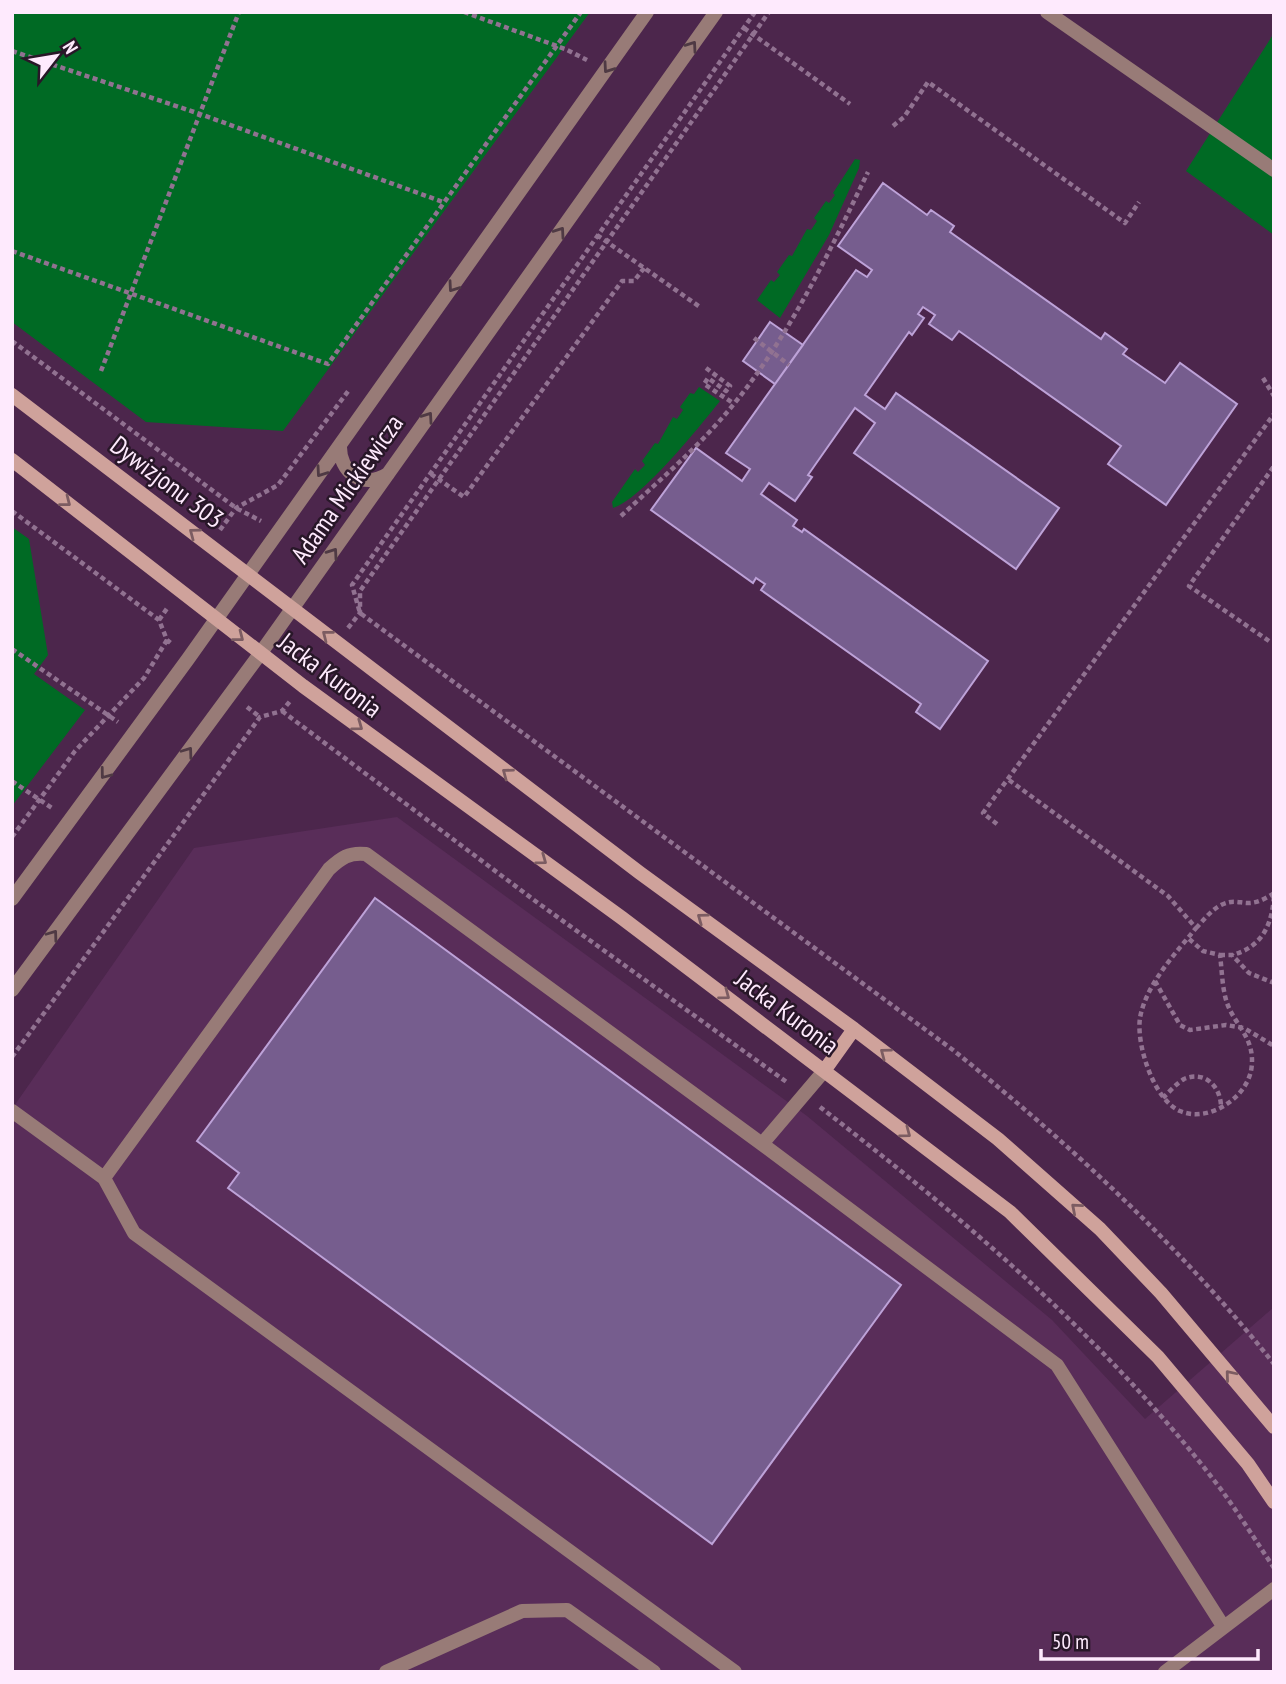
<svg xmlns="http://www.w3.org/2000/svg" width="1286" height="1684" viewBox="0 0 1286 1684" font-family="'PT Sans Narrow',sans-serif">
  <rect width="100%" height="100%" fill="#4c264c"/>
  <path fill="#592d59" d="M397 817 807 1116 1052 1320 1145 1419 1274 1307V1672H12V1109L194 848Z"/>
  <path fill="#006a24" d="M12 12H590L283 431 146 422 12 322Z
    M1274 33V235L1186 171Z
    M855 159 860 160 859 168 829 235 780 318 757 300 771 280 774 282 780 275 777 272 789 255 792 256 807 229 811 230 817 221 814 218 826 201 829 203 835 195 833 193Z
    M699 387 720 401C701 425 641 500 613 508L612 502 635 469 638 472 645 465 642 461 655 443 658 444 673 417 677 419 683 410 680 407 690 393 694 394Z
    M12 527 29 539 48 655 34 674 85 710 12 806Z"/>
  <path fill="#765d8e" stroke="#bda2d8" stroke-width="2" d="M883 183 927 215 931 210 954 226 950 232 1101 339 1105 333 1127 349 1123 354 1165 383 1180 363 1237 404 1166 505 1108 464 1121 446 959 331 952 340 929 324 935 315 923 307 918 314 924 318 912 335 909 332 865 395 885 409 896 393 1059 508 1016 569 854 453 875 423 855 408 808 475 812 477 795 501 769 483 761 494 797 520 793 526 802 532 804 529 988 661 940 729 916 712 921 704 761 590 765 584 756 578 753 583 651 510 696 448 742 481 750 469 726 453 856 270 867 277 872 270 838 246Z
    M770 322 803 345 775 384 743 361Z
    M375 898 901 1285 712 1544 228 1188 239 1173 197 1141Z"/>
  <g fill="none" stroke-linecap="round" stroke-linejoin="round">
    <path stroke="#917291" stroke-width="4.5" stroke-dasharray="5 3.5" stroke-linecap="butt" d="M464 12 565 49 587 60
      M755 12 352 585 360 613 953 1050C1070 1144 1180 1246 1274 1364
      M744 28 850 104
      M12 51 200 114 443 202
      M893 126 904 117 928 82 1125 223 1139 202
      M597 235 700 307
      M12 251 328 364 581 12
      M754 338 789 365
      M12 341 236 508 261 521
      M706 368 730 386 726 391 708 378 704 384 733 403
      M101 371 239 12
      M1263 378 1274 396
      M431 474 464 497 622 281H634L644 268
      M12 511 159 620 167 640 173 645
      M621 516C652 487 685 459 714 427 781 354 825 261 868 172
      M220 530 236 508 278 485 349 390
      M159 620 168 607
      M348 628 360 613V591L769 12
      M1269 641 1189 586 1274 466
      M12 649 118 722
      M247 707 260 717
      M282 711 538 903 788 1083
      M1009 780 1168 896 1196 928C1176 953 1146 984 1140 1018 1136 1045 1154 1100 1180 1111 1208 1123 1245 1099 1251 1071 1257 1039 1235 1026 1227 1003 1222 988 1222 970 1220 955L1203 951 1188 938
      M12 781 52 808
      M997 824 983 813 1274 414
      M12 837 75 751 144 678 167 640
      M1196 928C1204 920 1211 910 1221 905 1241 895 1245 913 1274 893 1273 923 1263 947 1232 955
      M1220 955H1232L1249 973 1274 983
      M1155 981 1180 1025 1190 1030 1226 1025 1244 1028 1274 1046
      M12 1057 260 717 282 711 291 700
      M1163 1098C1169 1092 1177 1083 1184 1079 1205 1070 1221 1087 1221 1107
      M820 1107C966 1220 1107 1340 1220 1488 1239 1514 1256 1541 1274 1568"/>
    <path stroke="#987b77" stroke-width="14" d="M12 1111 104 1178 134 1233 735 1672
      M762 1144 824 1071
      M104 1178 329 869C341 858 349 852 366 854L762 1144 1057 1365 1223 1626
      M386 1672 522 1611 567 1610 654 1672
      M1165 1672 1274 1589"/>
    <path stroke="#987b77" stroke-width="14" d="M1047 12 1274 170"/>
    <path stroke="#987b77" stroke-width="14" d="M340 445C339 472 363 490 388 474
      M12 899 188 659 647 12
      M12 990 260 654 716 12"/>
    <path stroke="#cfa29b" stroke-width="14" d="M12 395 640 873 854 1029 998 1139 1100 1229 1161 1293 1274 1427
      M12 460 303 686 622 918 1010 1212 1158 1357 1248 1464 1274 1502
      M824 1071 854 1029"/>
  </g>
  <defs><path id="oneway-chevron" d="M-2-3.5L2.5 0L-2 3.5" fill="none" stroke-width="1.6" stroke-linecap="round" stroke-linejoin="round" transform="scale(1.75)"/></defs>
  <g stroke="#4f3a44">
    <use href="#oneway-chevron" transform="translate(692 46) rotate(-55)"/>
    <use href="#oneway-chevron" transform="translate(608 68) rotate(125)"/>
    <use href="#oneway-chevron" transform="translate(560 232) rotate(-55)"/>
    <use href="#oneway-chevron" transform="translate(453 287) rotate(125)"/>
    <use href="#oneway-chevron" transform="translate(428 417) rotate(-55)"/>
    <use href="#oneway-chevron" transform="translate(321 472) rotate(125)"/>
    <use href="#oneway-chevron" transform="translate(333 553) rotate(-55)"/>
    <use href="#oneway-chevron" transform="translate(188 752) rotate(-54)"/>
    <use href="#oneway-chevron" transform="translate(105 774) rotate(127)"/>
    <use href="#oneway-chevron" transform="translate(53 935) rotate(-54)"/>
  </g>
  <g stroke="#7c5c62">
    <use href="#oneway-chevron" transform="translate(66 502) rotate(38)"/>
    <use href="#oneway-chevron" transform="translate(194 533) rotate(-143)"/>
    <use href="#oneway-chevron" transform="translate(327 635) rotate(-142)"/>
    <use href="#oneway-chevron" transform="translate(239 637) rotate(38)"/>
    <use href="#oneway-chevron" transform="translate(358 726) rotate(36)"/>
    <use href="#oneway-chevron" transform="translate(507 773) rotate(-143)"/>
    <use href="#oneway-chevron" transform="translate(542 860) rotate(36)"/>
    <use href="#oneway-chevron" transform="translate(702 918) rotate(-144)"/>
    <use href="#oneway-chevron" transform="translate(725 995) rotate(37)"/>
    <use href="#oneway-chevron" transform="translate(885 1053) rotate(-143)"/>
    <use href="#oneway-chevron" transform="translate(906 1133) rotate(37)"/>
    <use href="#oneway-chevron" transform="translate(1076 1208) rotate(-139)"/>
    <use href="#oneway-chevron" transform="translate(1230 1375) rotate(-130)"/>
  </g>
  <g text-anchor="middle" stroke-width="5" stroke-linejoin="round" paint-order="stroke">
    <g font-size="26" fill="#feeafd" stroke="#281728">
      <text transform="translate(167 482) rotate(37)" y="9">Dywizjonu 303</text>
      <text transform="translate(347 489) rotate(-55)" y="9">Adama Mickiewicza</text>
      <text transform="translate(330 675) rotate(37)" y="9">Jacka Kuronia</text>
      <text transform="translate(787 1012) rotate(37)" y="9">Jacka Kuronia</text>
    </g>
  </g>
  <rect width="1286" height="1684" fill="none" stroke="#feeafd" stroke-width="28"/>
  <g transform="translate(56 56) rotate(59)" stroke="#281728" stroke-width="5" paint-order="stroke">
  <path d="M0-5L12 26L0 18L-12 26Z" fill="#feeafd"/>
  <text y="-10" font-size="19" font-weight="bold" text-anchor="middle" fill="#feeafd">N</text>
  </g>
  <path d="M1041 1649v10h217v-10" fill="none" stroke="#feeafd" stroke-width="3.5"/>
  <text x="1052" y="1649" font-size="21" fill="#feeafd" stroke="#281728" stroke-width="5" paint-order="stroke">50 m</text>
</svg>
